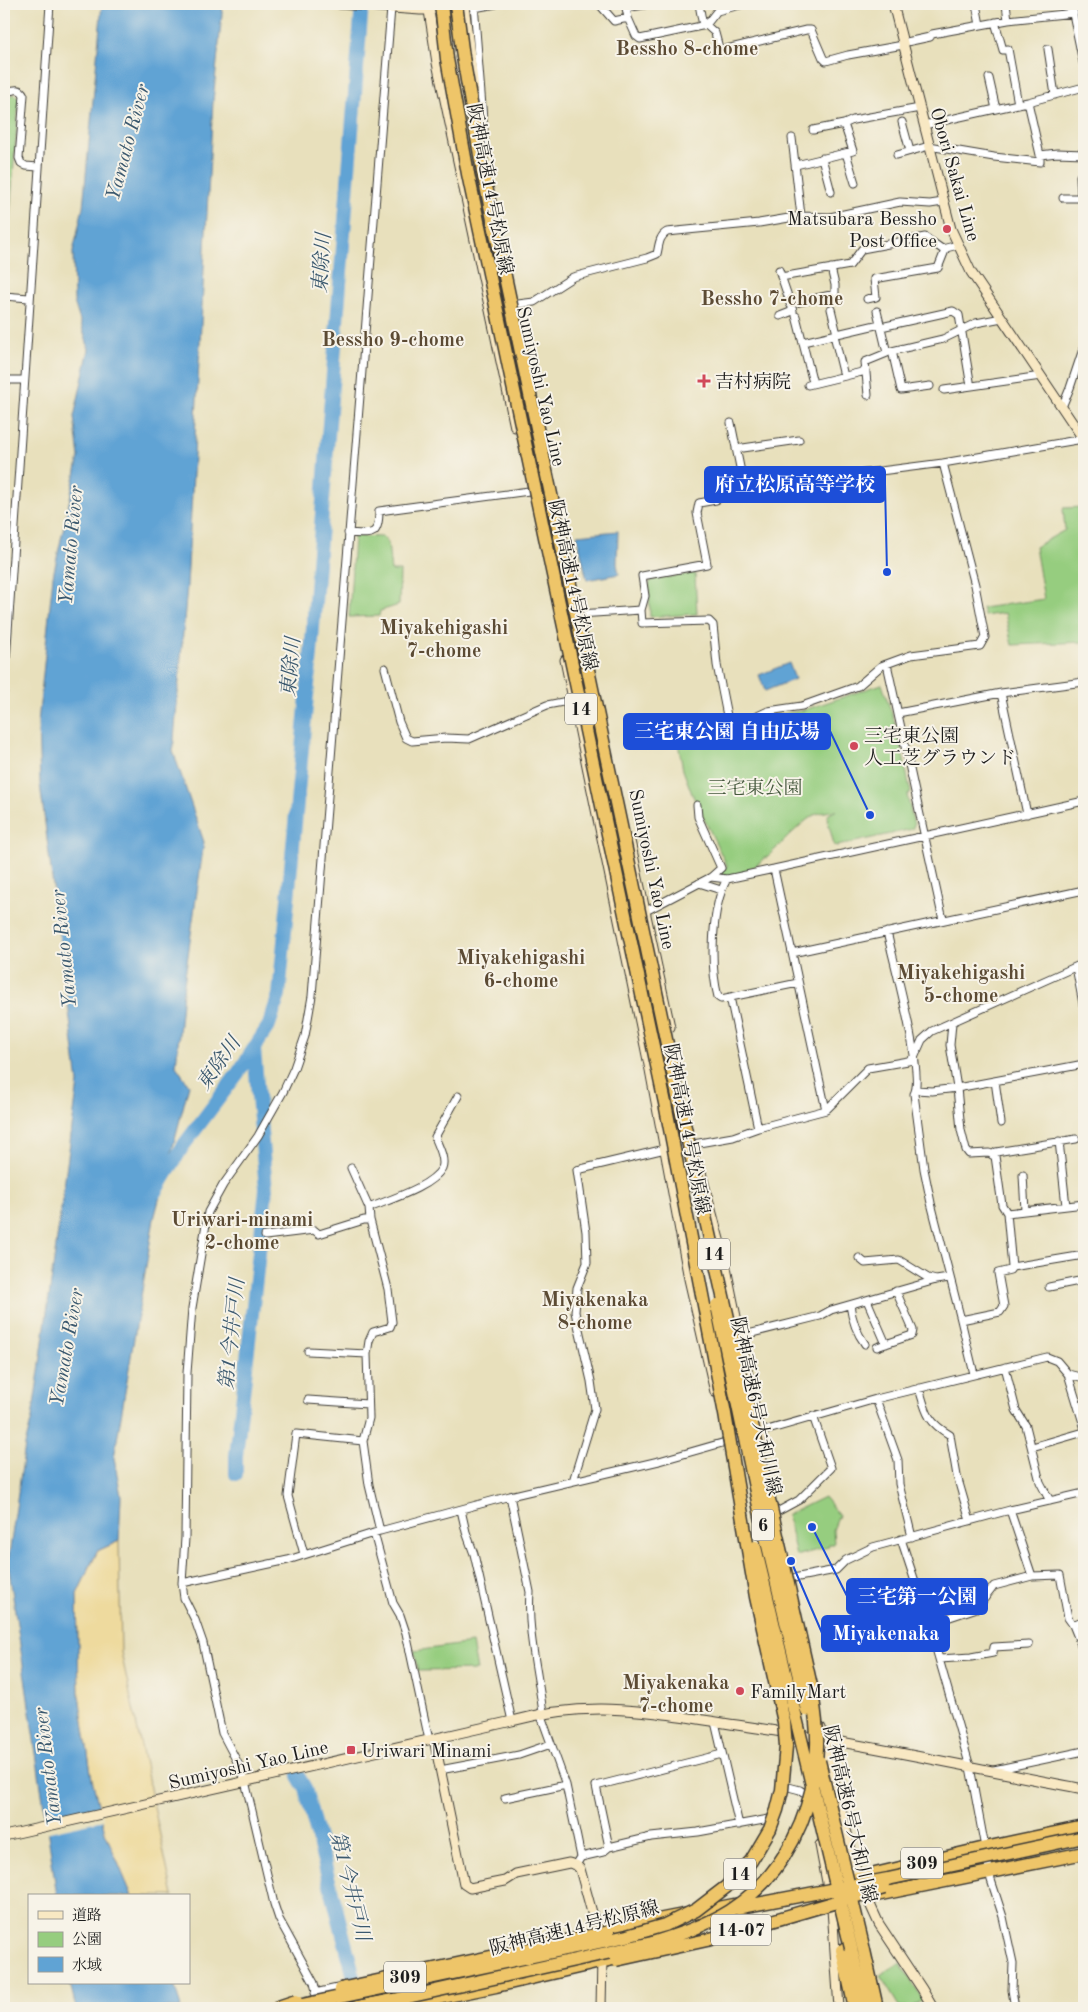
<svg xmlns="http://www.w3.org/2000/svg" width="1088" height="2012" viewBox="0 0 1088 2012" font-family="'Old Standard TT','Noto Serif JP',serif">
  <rect width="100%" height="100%" fill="#f7f3e8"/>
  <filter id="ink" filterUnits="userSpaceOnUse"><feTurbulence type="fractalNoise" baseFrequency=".02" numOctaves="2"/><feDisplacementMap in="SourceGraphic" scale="10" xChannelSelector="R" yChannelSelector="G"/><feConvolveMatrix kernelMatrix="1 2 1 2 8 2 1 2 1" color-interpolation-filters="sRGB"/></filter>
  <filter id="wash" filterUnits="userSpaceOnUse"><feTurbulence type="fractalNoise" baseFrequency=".0096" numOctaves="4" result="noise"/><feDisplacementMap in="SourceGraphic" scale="20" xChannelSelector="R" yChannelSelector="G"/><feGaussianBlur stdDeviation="1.12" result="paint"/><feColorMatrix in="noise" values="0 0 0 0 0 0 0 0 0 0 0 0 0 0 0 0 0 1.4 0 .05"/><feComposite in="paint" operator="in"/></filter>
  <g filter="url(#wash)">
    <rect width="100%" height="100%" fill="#e8e0bc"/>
    <path fill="#96cd7f" stroke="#59744e" d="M15 94 19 98 6 266 4 265V97Z
      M1084 507V642L1012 645 1005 613 984 616 982 608 1044 599 1035 547 1065 530 1063 508Z
      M354 536 383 537 388 543 391 571H400L399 605 380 611 379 616 349 617Z
      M695 573 697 614 650 617 649 585 651 580Z
      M882 684 897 729 911 793 907 795 914 825 912 829 837 846 834 845 827 817 829 814 837 810C829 812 817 812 811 817 783 836 754 884 716 875L727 866 692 794 683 770 678 743 742 730 764 717 801 711Z
      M824 1497 839 1515 833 1530 834 1544H829L828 1547 796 1556 787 1515Z
      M472 1643 477 1670 418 1671 414 1651Z
      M900 1963 923 2000 910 2008H900L880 1975Z"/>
    <path fill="#eeda9e" stroke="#857b5d" d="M119 1541 121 1652 173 1896H132L105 1832 92 1779 79 1696 77 1594 98 1551Z"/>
    <path fill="#60a3d4" stroke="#3e6078" d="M102 4H223L213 101 187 586 173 751 204 842 183 991 176 1066 189 1085 154 1219 114 1458 121 1496 119 1541 97 1551 77 1594 79 1696 92 1779 105 1832 132 1896H57L8 1563 25 1445 32 1418 39 1371 78 1083 40 784 38 723 53 576 79 457 74 417 89 349 74 302 73 252 83 207Z
      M618 531 617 564 619 574 587 580 577 535Z
      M789 663 795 679 765 691 759 675Z
      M70 1983H174L181 2008H76Z"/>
    <path fill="#e8e0bc" d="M101 1806 104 1820 45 1833 43 1819Z"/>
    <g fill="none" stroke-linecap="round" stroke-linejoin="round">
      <path stroke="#60a3d4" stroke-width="14" d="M156 1192 183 1146 238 1073 269 1025 279 995 311 653 362 4
        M236 1474V1456L266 1190 254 1049
        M298 1776 305 1788 362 2008"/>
    </g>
  </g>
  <g filter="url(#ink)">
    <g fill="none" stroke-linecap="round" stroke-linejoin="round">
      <defs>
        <path id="street" d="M474 4 485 145 484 153
          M599 4 614 21 628 18 636 36 640 39 706 25 715 33 719 48 722 50 806 30H811L823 58 826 61 848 55 903 45
          M699 4 703 26
          M976 4 980 25
          M1006 4 1008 20
          M1071 4 1084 67
          M474 8 496 4
          M628 18 626 8 649 4
          M706 25 717 11 744 4
          M902 43 930 37 932 34 1008 20 1074 13
          M1048 49 1055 95
          M989 78 996 109
          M4 93C11 91 20 86 24 95L19 158 21 163 26 166 38 167
          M1028 102 1084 87
          M902 122 910 151
          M924 125 1018 104
          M813 130 844 124 853 120 920 108
          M792 138 801 216
          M846 153 855 183
          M897 155 929 146 994 157 1040 162V155L1028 102 1018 104 1008 49 1003 50 995 22
          M1040 155 1057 153 1084 154
          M822 158 831 192
          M796 165 853 151 844 124
          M1080 176 1081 198
          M1063 198H1084
          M779 270 793 311 780 316
          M781 277 850 265 862 249 925 237 942 249 958 245
          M4 296 29 298
          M867 299 876 297 874 279 938 268 946 248
          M790 304 835 294V285L831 268
          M510 305 534 302 573 277 647 258 657 254C659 246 659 236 667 232L759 223 801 216 830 217 900 202 930 204 943 202
          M831 309 837 334
          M796 316 812 379
          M881 327 953 311 959 315 970 381
          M834 335 843 372
          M803 342 880 324
          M892 351 943 339 976 323 1002 318
          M889 352 892 351 901 390 930 386
          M4 380H23
          M808 385 866 371
          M944 390 1041 376
          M868 395 865 362 887 353 877 311
          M1062 407 1070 388 1084 346
          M731 423 745 492
          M736 449 799 440
          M348 533C371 534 379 538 379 511L529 491
          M641 610 645 596 642 576 707 564 697 513 699 503 716 500 723 496 810 480 943 463 1083 439
          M560 618 579 614 641 610 642 623 709 621 713 625 717 665 728 721 736 726 768 711 802 706 858 686 881 666 911 655 980 646 985 637 975 585 943 463
          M887 664 943 920
          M385 668 399 722 406 738 412 741 446 738 469 739 547 705 573 700
          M4 691 50 4
          M1001 693 1027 814
          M898 713 1001 693 1084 682
          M774 869 1084 801
          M711 877 727 879 774 869 826 1110
          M727 879C711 907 710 966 718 997L721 999 798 983
          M699 883 721 890
          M622 916 646 911 711 877 721 868 698 817 697 805
          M887 932C893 960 925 1075 914 1094L924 1169 931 1203 961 1320
          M792 953 1084 890
          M1076 967 1084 1009
          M730 997 758 1128
          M952 1023 950 1045 957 1088 961 1130 966 1150 969 1154 989 1153 995 1156 1002 1205 1007 1213 1012 1267 1010 1270 998 1273 1004 1306 1000 1312 961 1320 974 1374
          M995 1081 1001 1123
          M916 1090 932 1091 957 1088 1084 1064
          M1059 1141 1066 1206
          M992 1155 996 1152 1076 1139
          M351 1168 369 1208
          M1023 1175 1025 1211
          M1007 1213 1084 1204
          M265 1236 314 1230 319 1234 364 1220H370
          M859 1258 865 1263 899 1260 928 1278 936 1280 949 1278
          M1012 1267 1084 1255
          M1049 1287 1084 1280
          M867 1300 886 1344
          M850 1305C852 1320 856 1332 865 1344
          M740 1336 820 1316 831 1310 936 1280
          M877 1347 912 1335 913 1330 896 1291
          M308 1351 367 1354
          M1005 1367 1016 1410 1026 1426 1040 1482 1050 1501
          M1068 1374 1084 1378
          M919 1388C926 1412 927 1422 950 1435L957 1476 970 1521
          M876 1399 898 1460 899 1484 912 1537
          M308 1400 368 1404
          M1032 1447 1084 1432
          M573 1481 595 1409 591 1381 575 1312 577 1288 587 1263 586 1232 577 1170 665 1149 733 1137 758 1128 826 1110 868 1068 908 1061 914 1058 922 1040 932 1031 1084 963
          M510 1496 530 1592C527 1631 538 1673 543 1713
          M461 1510 466 1532 474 1554 512 1721
          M1010 1510 1032 1576
          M775 1513 799 1500 831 1468 813 1416
          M380 1531 369 1485 363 1441 369 1418 367 1354 369 1341 373 1332 390 1327 392 1322 388 1289 370 1220 369 1208C388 1200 432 1187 442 1168 446 1159 438 1145 435 1137L458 1096
          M374 1533 393 1603 400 1615 406 1633 429 1740
          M901 1539 929 1624 970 1767 991 1880 1003 1917 1013 1963 1012 1990 1015 2008
          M304 1554 288 1496 296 1434 363 1441
          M788 1579 836 1570 846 1560 873 1547 1010 1510 1084 1493
          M182 1583 288 1560 380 1531 510 1496 659 1461 876 1399 1047 1357 1057 1361 1068 1374 1084 1426
          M929 1624 977 1608 994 1586 1032 1576 1060 1575 1068 1618 1073 1625 1084 1652
          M1073 1625 1084 1620
          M940 1659 971 1657 993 1653 994 1647 1029 1645
          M540 1713 566 1785 581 1857
          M715 1722 739 1825
          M440 1770 519 1755 551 1744
          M994 1770 1084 1751
          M781 1785 800 1790 810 1797
          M505 1798 566 1785
          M609 1847 596 1786 722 1754
          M576 1865 581 1857 603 1852 609 1847 651 1837 698 1832 769 1819
          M315 1993 342 1987
          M320 2008 314 1983 279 1919 274 1904 245 1781 241 1769 222 1733 203 1643 195 1620 184 1598 182 1583 185 1538 187 1373 192 1308 208 1212 223 1185 258 1136 283 1092 294 1068 305 1036 312 996 391 8
          M420 2008 432 2005"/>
        <path id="secondary" d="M339 4 420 10 461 9
          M428 4 437 63 515 427
          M464 4 474 90
          M893 4 951 229 971 272 1084 440
          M565 660 650 1070 689 1279 715 1392
          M630 841 670 1027
          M700 1169 724 1258 762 1444
          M821 1728 858 1878 879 1924 922 1989 933 2008
          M434 1739 464 1884 470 1888 505 1881 516 1874 569 1863 576 1865 580 1869 599 1938
          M4 1836 512 1721C596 1698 654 1713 737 1725 854 1742 969 1767 1084 1789
          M820 1845 832 1909 839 2008
          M601 2008 602 1958"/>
        <path id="highway" d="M837 1883 985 1848 1084 1827
          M871 1896 1084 1853
          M597 1932 739 1904
          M863 1946 877 2008
          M851 1948 865 2008
          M842 1950 855 2008
          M352 2008 394 2000
          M389 2008 496 1986 626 1956"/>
      </defs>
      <use href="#street" stroke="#3b3934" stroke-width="9"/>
      <use href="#secondary" stroke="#3b3934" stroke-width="11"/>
      <use href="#highway" stroke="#3b3934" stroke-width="15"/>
      <use href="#street" stroke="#fff" stroke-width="7"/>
      <use href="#secondary" stroke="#f8e8c3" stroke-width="9"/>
      <use href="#highway" stroke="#eec569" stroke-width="12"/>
      <defs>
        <path id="highway-bridge" d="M717 1305 761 1516 807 1710
          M755 1547 851 1948
          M819 1761 863 1946
          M736 1908 888 1879 1084 1837
          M616 1960 707 1940 884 1888
          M340 1989 608 1932
          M394 2000 652 1943C678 1935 705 1926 729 1911 785 1876 815 1811 817 1746 818 1726 814 1706 811 1686L679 1101 483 172 463 57 456 4
          M275 2008 296 2001
          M288 2008 627 1936 665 1925 696 1910 726 1887 751 1861 770 1829 777 1810 782 1790 786 1746 784 1722 756 1597 725 1414 665 1103 468 174 447 59 441 4"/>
      </defs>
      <use href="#highway-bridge" stroke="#3b3934" stroke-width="15" stroke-linecap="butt"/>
      <use href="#highway-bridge" stroke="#eec569" stroke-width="12"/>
    </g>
  </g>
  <g fill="#d1495b" stroke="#f7f3e8" stroke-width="2">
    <circle cx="947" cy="229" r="5"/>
    <path d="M701.5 373.5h5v5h5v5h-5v5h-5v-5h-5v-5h5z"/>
    <circle cx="854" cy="746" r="5"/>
    <circle cx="740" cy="1691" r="5"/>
    <rect x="346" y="1745" width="10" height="10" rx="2.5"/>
  </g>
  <g text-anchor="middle" stroke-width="4" stroke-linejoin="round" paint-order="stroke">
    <g fill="#f7f3e8" stroke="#5e5c59" stroke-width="1">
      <rect x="565" y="693.5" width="32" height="31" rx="4"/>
      <rect x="698" y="1238.5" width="32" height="31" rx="4"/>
      <rect x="752" y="1509.5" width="22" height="31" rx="4"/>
      <rect x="901" y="1847.5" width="42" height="31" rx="4"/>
      <rect x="724" y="1858.5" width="32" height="31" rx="4"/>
      <rect x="711" y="1914.5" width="60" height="31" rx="4"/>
      <rect x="384" y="1961.5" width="42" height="31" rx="4"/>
    </g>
    <g font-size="18" font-weight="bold" fill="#1c1c1c">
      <text x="581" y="715">14</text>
      <text x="714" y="1260">14</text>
      <text x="763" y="1531">6</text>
      <text x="922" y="1869">309</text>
      <text x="740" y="1880">14</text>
      <text x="741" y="1936">14-07</text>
      <text x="405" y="1983">309</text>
    </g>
    <g font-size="19" fill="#1c1c1c" stroke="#f7f3e8">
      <text transform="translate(956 174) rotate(74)" y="7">Obori Sakai Line</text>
      <text transform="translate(491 189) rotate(79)" y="7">阪神高速14号松原線</text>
      <text transform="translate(542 386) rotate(77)" y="7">Sumiyoshi Yao Line</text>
      <text transform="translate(574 585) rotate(78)" y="7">阪神高速14号松原線</text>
      <text transform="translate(653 869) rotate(78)" y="7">Sumiyoshi Yao Line</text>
      <text transform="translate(688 1129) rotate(79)" y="7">阪神高速14号松原線</text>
      <text transform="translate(757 1406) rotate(78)" y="7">阪神高速6号大和川線</text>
      <text transform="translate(248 1764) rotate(-13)" y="7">Sumiyoshi Yao Line</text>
      <text transform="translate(851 1814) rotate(77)" y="7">阪神高速6号大和川線</text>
      <text transform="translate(574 1927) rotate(-14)" y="7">阪神高速14号松原線</text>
    </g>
    <g font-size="19" fill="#1c1c1c" stroke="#f7f3e8" text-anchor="start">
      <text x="937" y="225" text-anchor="end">Matsubara Bessho<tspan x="937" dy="22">Post Office</tspan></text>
      <text x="715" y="388">吉村病院</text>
      <text x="864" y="742">三宅東公園<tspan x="864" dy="22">人工芝グラウンド</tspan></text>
      <text x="750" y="1698">FamilyMart</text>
      <text x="361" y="1757">Uriwari Minami</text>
    </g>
    <g font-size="19" fill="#475a3f" stroke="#f7f3e8">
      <text x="755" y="794">三宅東公園</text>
    </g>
    <g font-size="20" font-weight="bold" fill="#5c4b34" stroke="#f7f3e8">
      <text x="687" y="55">Bessho 8-chome</text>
      <text x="772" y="305">Bessho 7-chome</text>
      <text x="393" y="346">Bessho 9-chome</text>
      <text x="444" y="634">Miyakehigashi<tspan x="444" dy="23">7-chome</tspan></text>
      <text x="521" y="964">Miyakehigashi<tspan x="521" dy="23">6-chome</tspan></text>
      <text x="961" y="979">Miyakehigashi<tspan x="961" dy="23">5-chome</tspan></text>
      <text x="242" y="1226">Uriwari-minami<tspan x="242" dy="23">2-chome</tspan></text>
      <text x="595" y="1306">Miyakenaka<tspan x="595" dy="23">8-chome</tspan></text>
      <text x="676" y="1689">Miyakenaka<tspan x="676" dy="23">7-chome</tspan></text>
    </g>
    <g font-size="20" font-style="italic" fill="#3b596f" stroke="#f7f3e8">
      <text transform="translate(127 142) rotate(-75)" y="7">Yamato River</text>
      <text transform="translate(321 263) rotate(-86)" y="7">東除川</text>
      <text transform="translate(70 545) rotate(-85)" y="7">Yamato River</text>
      <text transform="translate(290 667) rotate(-85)" y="7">東除川</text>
      <text transform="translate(63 949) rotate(-96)" y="7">Yamato River</text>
      <text transform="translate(218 1063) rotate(-55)" y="7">東除川</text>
      <text transform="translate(231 1334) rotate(-84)" y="7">第1今井戸川</text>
      <text transform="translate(66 1347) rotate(-80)" y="7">Yamato River</text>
      <text transform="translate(47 1767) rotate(-97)" y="7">Yamato River</text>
      <text transform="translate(351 1886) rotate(76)" y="7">第1今井戸川</text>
    </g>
  </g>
  <path fill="none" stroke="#1d4ed8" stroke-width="2" d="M887 572L885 484M870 815L830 731M812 1527L847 1596M791 1561L822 1633"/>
  <g fill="#1d4ed8" stroke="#f7f3e8" stroke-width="2">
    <circle cx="887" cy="572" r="5"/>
    <circle cx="870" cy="815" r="5"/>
    <circle cx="812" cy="1527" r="5"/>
    <circle cx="791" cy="1561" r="5"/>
  </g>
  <g fill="#1d4ed8" stroke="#1d4ed8" stroke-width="2">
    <rect x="705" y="467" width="180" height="35" rx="5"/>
    <rect x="624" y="714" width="206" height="35" rx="5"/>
    <rect x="847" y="1579" width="140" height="35" rx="5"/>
    <rect x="822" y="1616" width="127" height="35" rx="5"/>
  </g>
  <g font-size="20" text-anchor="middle" font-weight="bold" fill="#fff">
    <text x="795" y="491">府立松原高等学校</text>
    <text x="727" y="738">三宅東公園 自由広場</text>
    <text x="917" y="1603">三宅第一公園</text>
    <text x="886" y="1640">Miyakenaka</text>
  </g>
  <rect width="1088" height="2012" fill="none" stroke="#f7f3e8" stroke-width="20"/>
  <rect x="28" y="1894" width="162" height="90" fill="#f7f3e8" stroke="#9f9d96"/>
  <rect x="38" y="1911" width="25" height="8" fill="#f8e8c3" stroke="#9f9d96"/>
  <text x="72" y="1920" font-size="15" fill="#1c1c1c">道路</text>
  <rect x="38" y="1932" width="25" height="15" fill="#96cd7f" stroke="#9f9d96"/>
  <text x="72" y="1944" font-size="15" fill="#1c1c1c">公園</text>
  <rect x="38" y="1957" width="25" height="15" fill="#60a3d4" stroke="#9f9d96"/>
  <text x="72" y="1970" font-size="15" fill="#1c1c1c">水域</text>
</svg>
